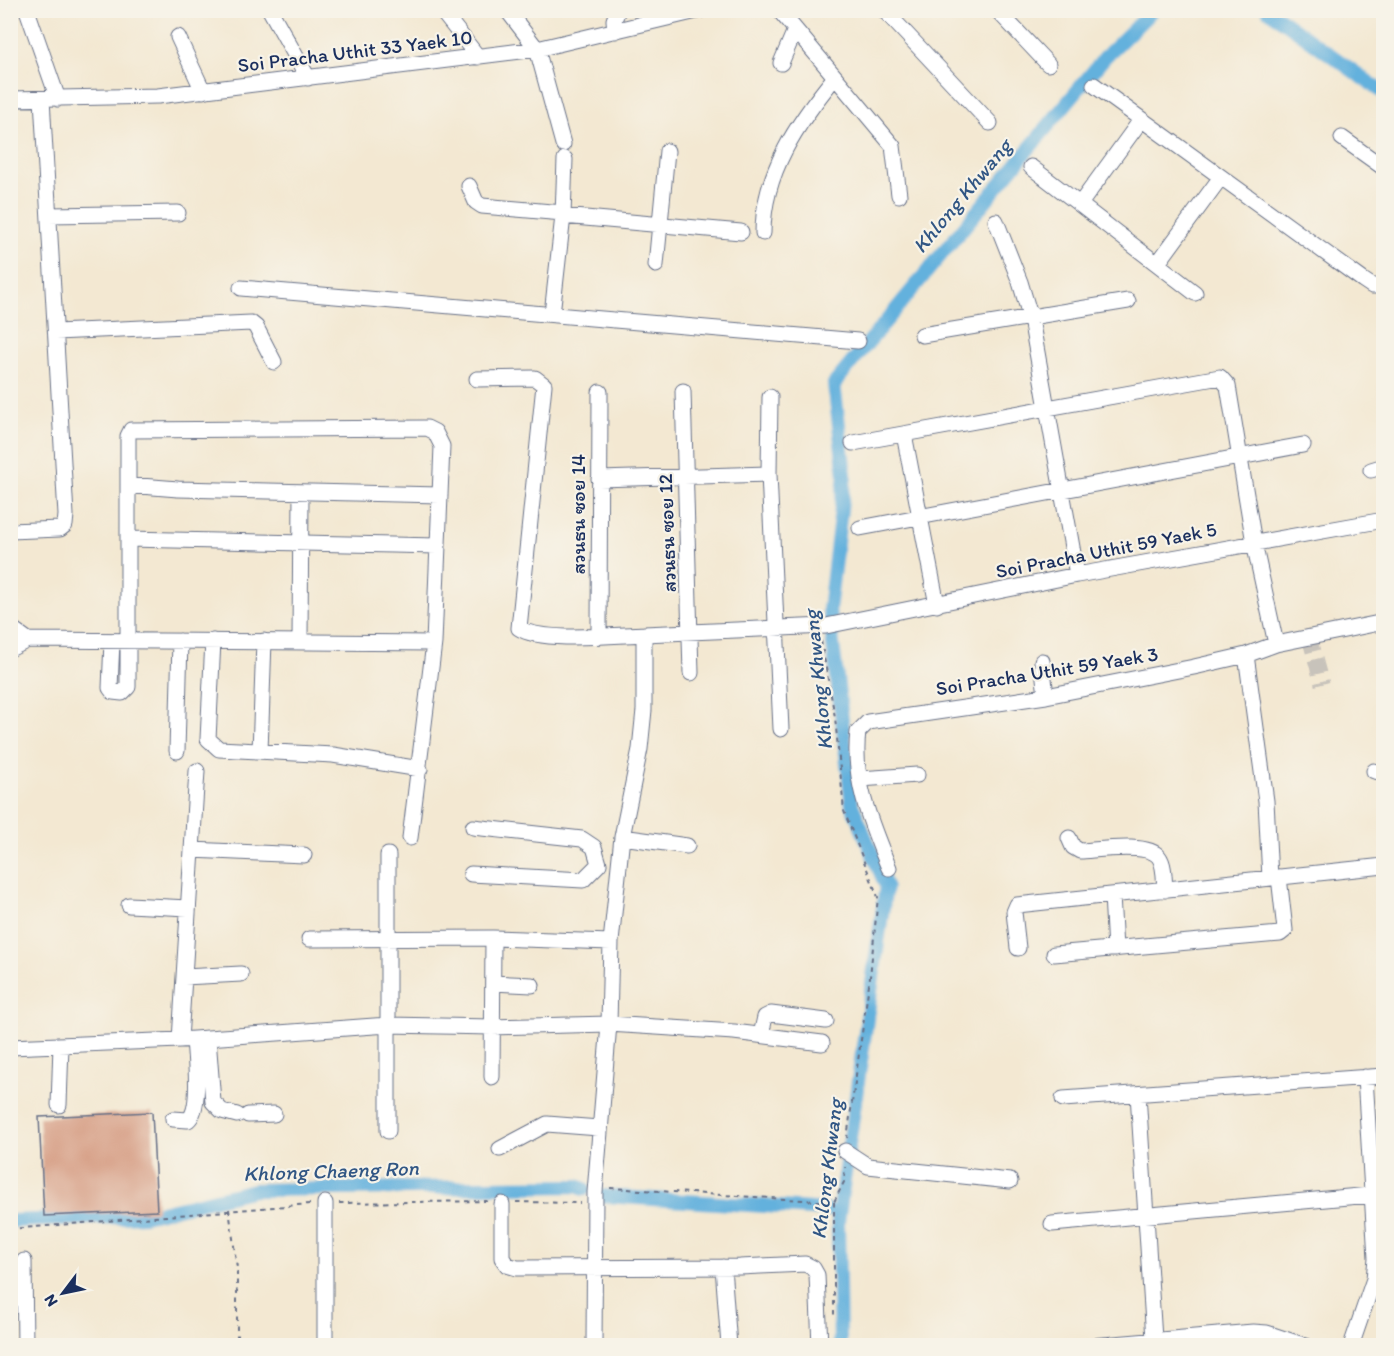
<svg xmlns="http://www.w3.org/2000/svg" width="1394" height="1356" viewBox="0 0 1394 1356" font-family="Itim,'Playpen Sans Thai',sans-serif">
  <rect width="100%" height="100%" fill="#f7f3e8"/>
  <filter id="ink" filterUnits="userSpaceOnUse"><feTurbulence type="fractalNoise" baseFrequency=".0167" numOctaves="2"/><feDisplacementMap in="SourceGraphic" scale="12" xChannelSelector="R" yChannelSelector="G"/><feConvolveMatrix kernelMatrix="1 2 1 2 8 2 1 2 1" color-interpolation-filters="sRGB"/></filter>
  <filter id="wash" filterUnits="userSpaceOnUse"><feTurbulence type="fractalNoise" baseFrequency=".008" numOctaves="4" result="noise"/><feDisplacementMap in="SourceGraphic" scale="24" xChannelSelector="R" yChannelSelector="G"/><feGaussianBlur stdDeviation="1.35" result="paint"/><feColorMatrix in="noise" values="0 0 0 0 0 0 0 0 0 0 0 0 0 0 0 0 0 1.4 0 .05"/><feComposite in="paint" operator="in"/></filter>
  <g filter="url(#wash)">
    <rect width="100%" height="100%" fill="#f3e8d2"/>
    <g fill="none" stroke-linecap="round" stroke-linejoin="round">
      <path stroke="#64b1dd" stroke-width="14" d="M1268 10 1384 93
        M605 1196 827 1210
        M10 1221 144 1216 254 1190 577 1186 584 1189
        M840 1346 838 1222 886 886 852 805 829 610 845 475 834 384 1105 57 1153 10"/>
    </g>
    <g id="blocks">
      <path fill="#d59b82" d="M152 1112 157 1211 44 1216 39 1117Z"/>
    </g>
  </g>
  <g filter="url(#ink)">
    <use href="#blocks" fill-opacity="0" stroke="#677087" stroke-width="1.5"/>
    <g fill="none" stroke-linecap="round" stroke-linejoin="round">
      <path stroke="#c8c3bb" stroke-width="15" stroke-dasharray="15 8" stroke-linecap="butt" d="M1309 637 1322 684"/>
      <defs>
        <path id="minor" d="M27 10 58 99
          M270 10 308 78
          M441 10 478 57
          M507 10 537 49 563 144
          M779 10 893 146 899 195
          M884 10 990 123
          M997 10 1048 64
          M615 31 614 20 618 10
          M178 37 203 91
          M781 63 795 30
          M1094 85 1363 280 1372 286H1384
          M10 99 158 96 537 49 701 10
          M1342 138 1384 168
          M1031 167 1195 293
          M469 186 476 202 482 206 563 213
          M1080 204 1141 120
          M49 215 178 213
          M563 216 741 232
          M996 221 1020 282 1031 319 1077 575
          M763 233C763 173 798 122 835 77
          M1158 263 1221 177
          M656 265 667 151
          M241 288 858 341
          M552 314 563 216 565 159
          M56 332 251 323 256 327 274 362
          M922 335 1128 301
          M477 379 535 378 544 385 519 628C541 643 615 635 644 634
          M683 391 691 673
          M770 397 769 474 781 729
          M904 434 937 605
          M853 443 1220 377 1228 386 1254 543 1276 644
          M1371 470 1384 466
          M599 479 769 474
          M128 485 178 489 440 495
          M860 528 1303 445
          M10 531 60 529 65 525 66 515 42 99
          M128 539 437 546
          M10 627 28 640
          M599 636 600 392
          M112 641 110 688 113 692 122 693 128 687V436L131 430 427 428 435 432 442 446 434 643 410 838
          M213 641 208 739 219 749 333 755 420 769
          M300 642 301 492
          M10 649 28 640 434 643
          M1246 655 1266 801 1270 878
          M1042 661 1046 696
          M177 751 180 641
          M260 751 264 641
          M1374 771 1384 773
          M860 779 917 775
          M622 837 687 846
          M1069 838 1073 847 1080 851C1099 850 1148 842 1159 857 1165 865 1164 881 1165 890
          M192 850 304 855
          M388 855V1131
          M889 868C871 824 852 780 858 732L868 722 1046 696 1194 667 1246 655 1276 644 1384 622
          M471 874 583 880 599 864 594 847 582 839 473 827
          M1112 895 1115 949
          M129 905 188 908
          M309 939 493 938 611 942
          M1018 948 1014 912 1017 905 1384 866
          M1054 954 1280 934 1285 930 1279 877
          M184 977 241 974
          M493 983 532 985
          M761 1035 765 1017 771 1014 826 1021
          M208 1038 213 1102 222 1111 237 1115
          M180 1040 197 771
          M10 1047 180 1040 388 1025 492 1027 609 1024 734 1032 822 1043
          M492 1077 493 938
          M1138 1094 1154 1339
          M1063 1099 1384 1076
          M59 1105 61 1045
          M248 1115 274 1114
          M173 1119 188 1120C202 1109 195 1057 194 1039
          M500 1149 547 1124 599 1128
          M845 1151 868 1166 1010 1181
          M325 1203V1346
          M502 1204V1258L507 1265 517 1268 740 1267 805 1264 813 1268 817 1275 820 1346
          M1052 1224 1370 1195
          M24 1261 25 1346
          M723 1267 729 1346
          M594 1346 595 1192 609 1024 611 942 622 837 640 749 644 710V634L826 626 1077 575 1384 520
          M1091 1346 1253 1332 1267 1333 1306 1346
          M1351 1346 1374 1279 1376 1258 1365 1077"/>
      </defs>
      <use href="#minor" stroke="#677087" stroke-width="17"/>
      <path stroke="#677087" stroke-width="2" stroke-dasharray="4.5 4.5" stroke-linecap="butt" d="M821 641 835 717 844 811 878 897 870 977 847 1138
        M610 1188 834 1202 844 1182 845 1167
        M516 1202 580 1203
        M834 1202V1319
        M339 1203 490 1201
        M229 1209 237 1268V1346
        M10 1229 310 1204"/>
      <use href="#minor" stroke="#fff" stroke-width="15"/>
    </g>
  </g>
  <g text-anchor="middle" stroke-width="4.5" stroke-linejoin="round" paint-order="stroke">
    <g font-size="20" fill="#1b2f5e" stroke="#f7f3e8">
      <text transform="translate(355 51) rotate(-7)" y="7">Soi Pracha Uthit 33 Yaek 10</text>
      <text transform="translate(578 514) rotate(-90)" y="7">สวนธน ซอย 14</text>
      <text transform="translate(667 533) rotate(-92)" y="7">สวนธน ซอย 12</text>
      <text transform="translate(1106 550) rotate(-11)" y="7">Soi Pracha Uthit 59 Yaek 5</text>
      <text transform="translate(1047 671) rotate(-9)" y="7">Soi Pracha Uthit 59 Yaek 3</text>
    </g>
    <g font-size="21" font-style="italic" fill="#315684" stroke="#f7f3e8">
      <text transform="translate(962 196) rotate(-50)" y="7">Khlong Khwang</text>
      <text transform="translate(818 680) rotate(-96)" y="7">Khlong Khwang</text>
      <text transform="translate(827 1169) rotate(-83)" y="7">Khlong Khwang</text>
      <text transform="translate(331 1171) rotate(-2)" y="7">Khlong Chaeng Ron</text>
    </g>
  </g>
  <rect width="1394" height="1356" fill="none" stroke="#f7f3e8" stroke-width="36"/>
  <g transform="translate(63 1293) rotate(238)" stroke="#f7f3e8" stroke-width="4.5" paint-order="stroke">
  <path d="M0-4.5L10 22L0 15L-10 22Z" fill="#1b2f5e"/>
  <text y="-9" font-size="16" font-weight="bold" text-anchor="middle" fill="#1b2f5e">N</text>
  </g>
</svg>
